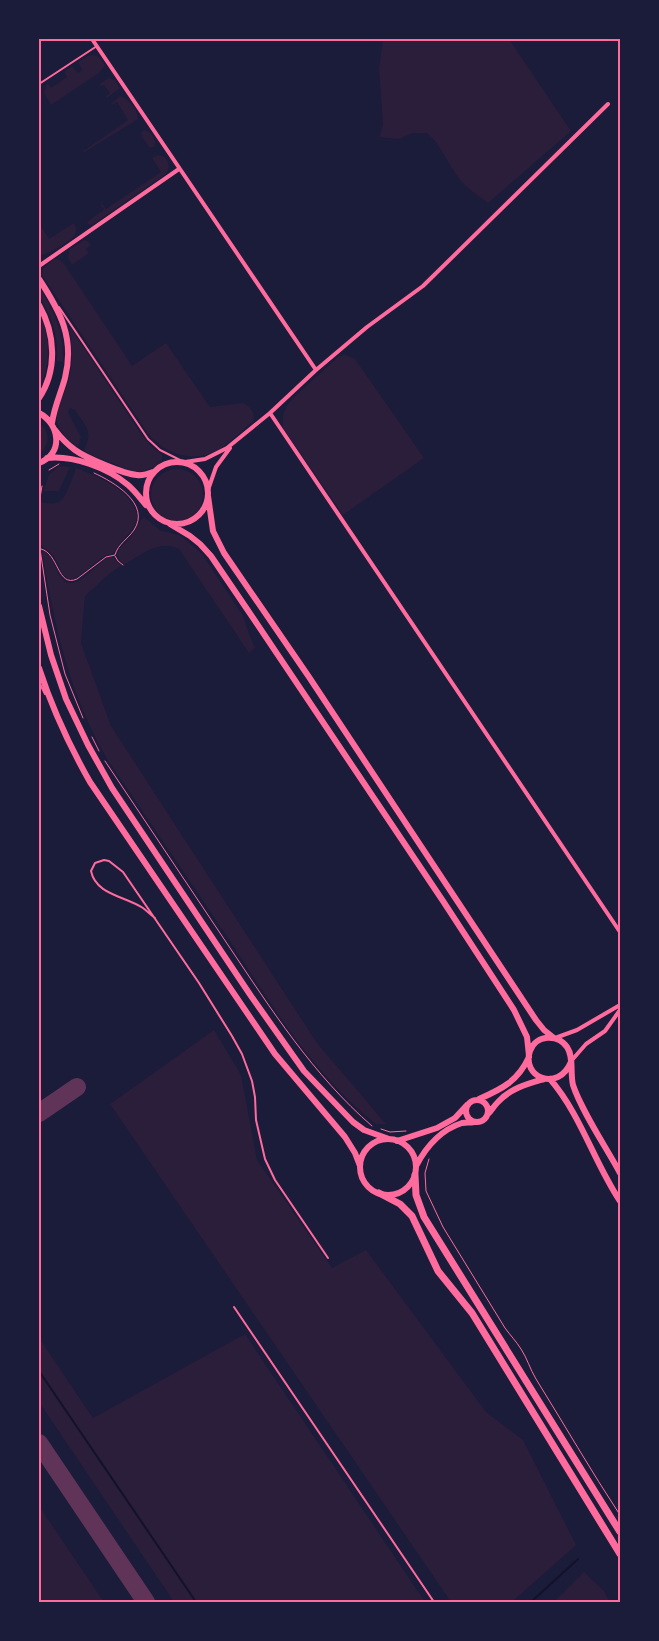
<svg xmlns="http://www.w3.org/2000/svg" width="659" height="1641" viewBox="0 0 659 1641" font-family="'PT Sans',sans-serif">
  <rect width="100%" height="100%" fill="#1b1b3a"/>
  <path fill="#2a1e3b" d="M383 39H509L571 131 488 203C479 196 468 189 461 181 448 165 442 146 427 133H413L399 139 379 137 383 125 379 69Z
    M93 55 99 57 105 65 99 73 51 105 44 93 47 84H48L51 88 67 77 64 72 72 66 78 73 82 70 78 62 88 56Z
    M108 78 115 80 120 88 107 98 106 96 110 93 104 85 101 86 99 85Z
    M120 96C129 99 138 109 138 119L83 153 82 152 128 120 117 102 112 105 111 104Z
    M144 130C152 132 157 140 154 147H149L142 137 141 133Z
    M158 155C168 156 172 166 166 174L92 225 88 224 87 222 100 212H102L104 208 100 206 102 204 106 209 161 172 152 158Z
    M39 223 49 239 74 223C76 227 77 230 75 235 71 242 47 254 39 256Z
    M84 240 88 241 91 245 86 249 89 253 72 265 68 258 70 249Z
    M54 259 60 260 64 264 132 366 166 343 210 407 243 403C250 406 256 413 253 421 243 430 234 439 223 447 197 465 165 456 147 432L42 275 43 268Z
    M39 287C55 311 64 333 63 362L57 361C58 346 56 331 50 317 45 306 39 299 39 287Z
    M39 315C52 338 50 366 39 389Z
    M70 327 141 434 152 447 162 455V461C143 478 130 471 110 462 101 459 92 456 84 451 93 429 87 429 75 410L70 408 68 412 81 437 78 447C38 418 66 405 71 369 72 360 72 351 71 341 71 336 70 331 70 327Z
    M345 355 355 359 424 458 343 515 283 428C282 414 284 409 293 398L338 357Z
    M39 423C51 431 50 446 39 454Z
    M59 466 70 467 59 491H43L49 475Z
    M76 468C96 475 147 497 135 525 131 532 125 538 120 543 117 546 116 551 113 553 110 555 106 555 103 557 93 564 85 572 75 579L70 580 63 575 54 556 41 545 40 502C45 503 52 504 57 503 66 501 73 476 76 468Z
    M151 495a26 26 0 1 1 52 0a26 26 0 1 1-52 0Z
    M144 517 161 531 179 535 187 541 202 554 243 616 249 634 255 648 249 653 179 549C160 539 140 555 124 565L119 559 117 555C120 545 130 540 135 531 138 526 139 521 144 517Z
    M42 551C58 553 54 585 73 583 82 582 99 563 108 557H113L121 566 110 573 85 596 81 643 111 726 317 1043 386 1124H376C312 1074 270 1002 226 935 187 877 148 819 109 762 69 695 55 627 42 551Z
    M214 1030 241 1075 257 1160 332 1268 366 1250 486 1412 523 1440 576 1545 512 1602H451L110 1104Z
    M245 1334 425 1602H174L39 1402V1338L93 1418Z
    M39 1506 104 1602H39Z
    M584 1572 604 1591 610 1602H554Z"/>
  <g fill="none" stroke-linecap="round" stroke-linejoin="round">
    <path stroke="#12122b" stroke-width="2" d="M39 1371 196 1602
      M531 1602 578 1559"/>
    <path stroke="#603358" stroke-width="18" d="M39 1113 77 1087
      M39 1443 146 1602"/>
    <path stroke="#ff6b9d" stroke-width="1" d="M49 470 59 464
      M39 504 42 486
      M39 520 40 549 50 615 65 674 83 718
      M41 549C59 553 57 588 77 579L106 557 115 555C118 544 128 539 134 530 151 504 114 482 94 473
      M115 556 118 561 123 565
      M92 737 99 751
      M105 761C146 822 187 884 228 945 271 1009 313 1075 372 1126
      M381 1129 390 1132 406 1131
      M429 1159 425 1173 426 1191 443 1227 505 1328C510 1335 516 1341 521 1349 527 1358 530 1369 536 1379 564 1424 591 1471 620 1515"/>
    <path stroke="#ff6b9d" stroke-width="2" d="M39 84 97 46
      M59 307 148 439 160 450 184 462
      M39 682 45 694
      M155 918C151 915 147 911 143 908 125 896 96 895 91 871L95 863 104 860 109 861 123 872 199 983 232 1036 242 1054 252 1081 255 1097 256 1120 265 1159 275 1180 328 1258
      M234 1307 434 1602"/>
    <path stroke="#ff6b9d" stroke-width="4" d="M92 39 316 370
      M39 266 179 169
      M270 413 620 932
      M185 462 205 459 227 448 270 413 316 370 367 327 423 286 608 104
      M208 490 216 467 230 448
      M555 1038 577 1030 620 1005
      M572 1060 586 1044 605 1031 620 1010"/>
    <path stroke="#ff6b9d" stroke-width="6" d="M39 279C60 311 75 338 65 378 61 393 54 407 52 423
      M39 305C55 333 58 370 39 398
      M39 413C60 424 64 454 39 463
      M55 430C61 438 67 444 75 450 86 458 124 474 137 475 143 476 148 474 153 472
      M47 458C73 455 108 468 128 485 135 491 140 498 146 505
      M146 493a31 31 0 1 1 62 0a31 31 0 1 1-62 0Z
      M208 496 213 531 224 553 309 677 536 1020 544 1030 554 1038
      M170 524 190 536 200 544 211 556 249 612 443 901 514 1010 527 1037 529 1056
      M39 606 51 655 66 699 88 745 112 788 251 996 304 1071 353 1122 364 1130 389 1139
      M39 668C52 708 69 745 90 782L275 1054 345 1137 355 1153 360 1166
      M571 1062C558 1093 521 1077 530 1051 536 1034 558 1034 567 1047 574 1057 570 1073 573 1085 582 1112 606 1147 620 1173
      M550 1079C581 1115 594 1162 620 1201
      M479 1099C502 1089 518 1081 529 1057
      M466 1111a11 11 0 1 1 22 0a11 11 0 1 1-22 0Z
      M488 1114C491 1111 494 1106 498 1102 511 1088 527 1084 544 1079
      M360 1167a28 28 0 1 1 56 0a28 28 0 1 1-56 0Z
      M397 1141 437 1128 455 1118 467 1105
      M416 1166C426 1147 440 1130 462 1123 466 1122 470 1123 474 1122"/>
    <path stroke="#ff6b9d" stroke-width="7" d="M415 1175 416 1195 424 1217 620 1532
      M379 1193 400 1204 412 1216 438 1271 472 1313 620 1554"/>
  </g>
  <rect width="659" height="1641" fill="none" stroke="#1b1b3a" stroke-width="80"/>
  <rect x="40" y="40" width="579" height="1561" fill="none" stroke="#ff6b9d" stroke-width="2"/>
</svg>
